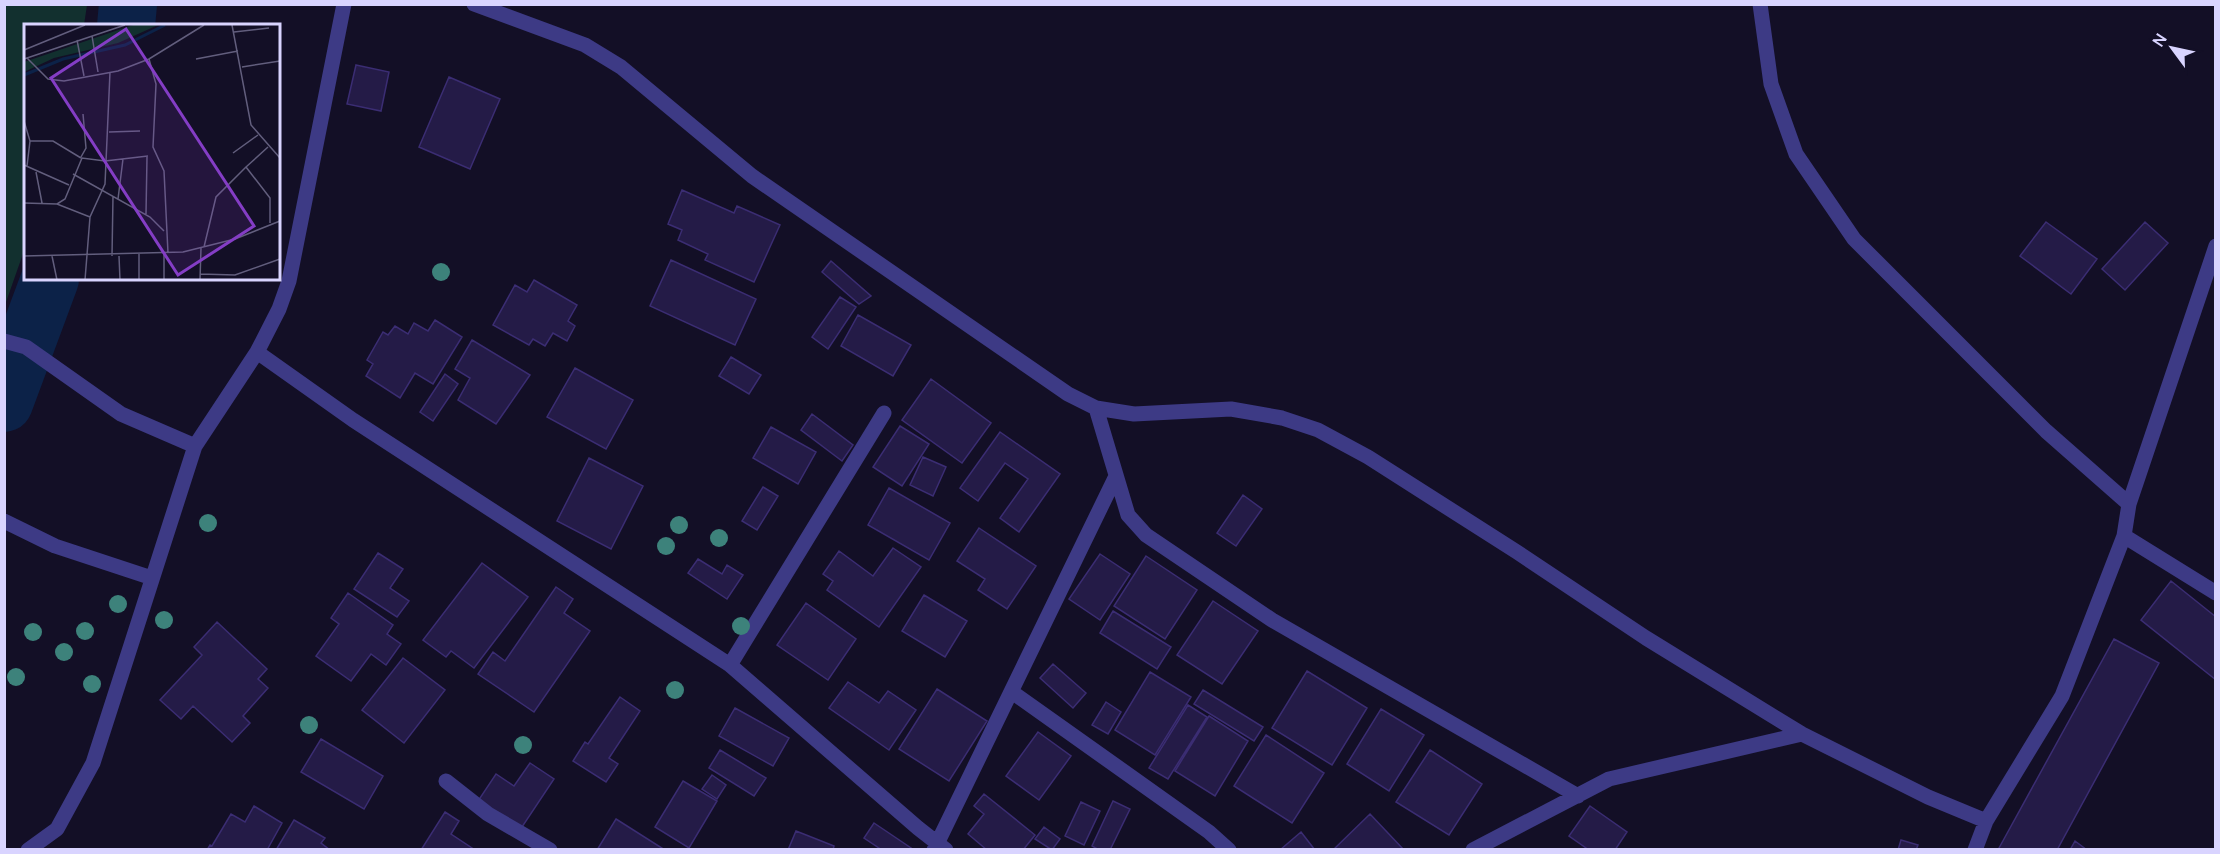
<svg xmlns="http://www.w3.org/2000/svg" width="2220" height="854" viewBox="0 0 2220 854" font-family="Manrope,sans-serif">
  <rect width="100%" height="100%" fill="#130f26"/>
  <path fill="#12302f" d="M5 4 87 5 84 25 26 26 25 248 5 305Z"/>
  <g fill="none" stroke-linecap="round" stroke-linejoin="round">
    <path stroke="#0c2248" stroke-width="58" d="M126 26 128 4
      M4 403 50 279"/>
  </g>
  <path fill="#241b47" stroke="#3b2d73" stroke-width="1.5" d="M356 65 389 72 381 111 347 104Z
    M449 77 500 99 470 169 419 147Z
    M682 190 734 213 737 206 780 225 754 282 705 260 708 254 678 240 682 230 668 224Z
    M2046 222 2097 259 2071 294 2020 256Z
    M2145 222 2168 243 2125 290 2102 269Z
    M671 260 756 299 735 345 650 306Z
    M831 261 871 296 859 304 822 272Z
    M534 280 577 305 568 321 575 326 567 341 553 333 545 346 533 339 529 345 493 325 515 285 527 292Z
    M840 297 856 307 828 349 812 337Z
    M858 315 911 345 893 376 841 346Z
    M435 320 462 337 433 384 415 373 400 398 366 376 373 364 367 360 383 332 388 335 395 326 408 334 414 323 428 331Z
    M472 340 530 375 496 424 458 400 470 378 455 369Z
    M731 357 761 375 749 394 719 376Z
    M575 368 633 400 606 449 547 417Z
    M445 374 458 384 433 421 420 412Z
    M931 379 991 423 962 463 902 420Z
    M812 414 853 445 842 461 801 430Z
    M900 426 929 444 902 486 873 467Z
    M771 427 816 452 798 484 753 458Z
    M1000 432 1060 474 1019 532 1000 518 1028 479 1005 463 978 501 960 488Z
    M923 457 946 467 933 496 910 485Z
    M589 458 643 486 611 549 557 521Z
    M763 487 778 496 757 530 742 521Z
    M889 488 950 523 929 560 868 525Z
    M1243 495 1262 509 1236 546 1217 533Z
    M979 528 1036 566 1007 609 978 590 985 579 957 561Z
    M893 548 921 567 879 627 827 590 833 581 823 574 839 551 873 576Z
    M378 553 403 569 390 588 409 601 397 617 354 589Z
    M1100 554 1130 574 1100 620 1069 599Z
    M1146 556 1197 590 1165 639 1114 606Z
    M698 559 722 574 727 565 743 575 727 599 688 573Z
    M482 563 528 597 474 668 451 651 446 657 423 640Z
    M2171 581 2216 617V680L2141 620Z
    M556 587 573 599 564 613 590 631 534 712 478 674 493 652 505 661Z
    M348 593 393 625 387 634 401 644 386 665 371 654 351 681 316 656 339 624 331 618Z
    M924 595 967 621 945 657 902 631Z
    M1213 601 1258 631 1222 684 1177 655Z
    M806 603 856 639 828 680 777 645Z
    M1113 611 1171 647 1157 669 1100 633Z
    M217 622 267 669 258 679 268 688 243 716 250 723 232 742 193 706 181 719 160 700 202 655 194 647Z
    M2114 639 2159 663 2057 850H2001L1999 848Z
    M403 658 445 690 404 743 362 710Z
    M1053 664 1086 693 1073 708 1040 678Z
    M1307 671 1367 708 1332 765 1272 728Z
    M1150 672 1191 697 1155 755 1115 730Z
    M848 682 879 703 888 691 916 710 889 750 829 708Z
    M937 689 987 721 949 781 899 749Z
    M1203 690 1263 727 1254 741 1194 704Z
    M620 697 640 711 609 758 618 764 606 782 573 761 585 742 588 744Z
    M1106 702 1121 712 1108 734 1092 725Z
    M1188 705 1207 717 1168 779 1149 768Z
    M735 708 789 738 773 766 719 736Z
    M1381 709 1424 735 1389 791 1347 764Z
    M1209 716 1248 741 1215 796 1175 771Z
    M1038 732 1071 756 1039 800 1006 776Z
    M1266 735 1324 773 1292 823 1234 786Z
    M321 739 383 776 364 809 301 772Z
    M720 750 766 778 754 796 709 768Z
    M1430 750 1482 784 1449 835 1396 802Z
    M530 763 554 779 520 830 478 801 496 774 514 786Z
    M712 775 726 785 717 799 702 789Z
    M683 781 717 801 689 848 655 827Z
    M984 794 1035 835 1023 850H987L968 834 984 814 974 806Z
    M1113 801 1130 809 1110 850H1099L1092 846Z
    M1081 802 1100 811 1084 845 1065 836Z
    M254 806 282 823 267 850H207L210 845 212 846 231 814 245 822Z
    M1590 806 1627 832 1615 850H1589L1569 836Z
    M445 812 459 821 451 834 475 850H421Z
    M1370 814 1404 850H1334V849Z
    M616 819 665 850H597Z
    M294 820 325 838 321 843 330 850H276Z
    M874 823 914 850H882L864 838Z
    M1044 827 1060 839 1052 850 1035 839Z
    M796 831 834 846 833 850H788Z
    M1301 832 1315 850H1280Z
    M1901 840 1918 845 1916 850H1898Z
    M2075 841 2087 850H2070Z"/>
  <g fill="none" stroke-linecap="round" stroke-linejoin="round">
    <path stroke="#3d3a85" stroke-width="15" d="M474 4 585 45 621 67 752 176 1068 394 1096 408 1134 414 1231 409 1282 418 1318 430 1368 457 1517 552 1646 638 1802 734 1928 797 1986 821
      M1760 4 1771 84 1796 154 1854 239 2046 431 2129 504
      M4 341 26 347 121 414 195 446
      M257 352 353 420 730 665 918 828 946 850
      M1096 408 1128 515 1146 535 1272 620 1578 796
      M4 521 55 546 152 578
      M2124 536 2216 593
      M730 665 884 413
      M1012 692 1209 832 1229 850
      M446 781 488 814 550 850
      M28 850 57 829 93 763 195 446 257 352 279 309 289 281 344 4
      M934 850 1116 476
      M1473 850 1609 779 1802 734
      M1975 850 1986 821 2062 696 2124 536 2129 504 2216 246"/>
  </g>
  <g fill="#3d827b">
    <circle cx="441" cy="272" r="9"/>
    <circle cx="208" cy="523" r="9"/>
    <circle cx="679" cy="525" r="9"/>
    <circle cx="719" cy="538" r="9"/>
    <circle cx="666" cy="546" r="9"/>
    <circle cx="118" cy="604" r="9"/>
    <circle cx="164" cy="620" r="9"/>
    <circle cx="741" cy="626" r="9"/>
    <circle cx="85" cy="631" r="9"/>
    <circle cx="33" cy="632" r="9"/>
    <circle cx="64" cy="652" r="9"/>
    <circle cx="16" cy="677" r="9"/>
    <circle cx="92" cy="684" r="9"/>
    <circle cx="675" cy="690" r="9"/>
    <circle cx="309" cy="725" r="9"/>
    <circle cx="523" cy="745" r="9"/>
  </g>
  <g transform="translate(24 24)">
    <rect width="256" height="256" fill="#130f26"/>
    <path d="M109 1H134L94 19 30 34 0 48V38Z" fill="#12302f"/>
    <path fill="none" stroke="#0c2248" stroke-width="3" d="M0 51 39 35 101 21 141 1"/>
    <path fill="none" stroke="#625e7d" stroke-width="1.5" d="M208 1 227 101 256 134M210 8 245 4M68 12 74 48M53 16 60 52M0 26 61 1M3 34 24 55 40 57 94 47 125 35 180 1M0 35 101 1M125 35 132 60 129 123 140 147 144 229M172 35 214 27M218 43 256 37M0 97 6 117 3 142M85 108 116 107M6 117H29L57 134M244 123 222 143 246 174V199M209 129 234 111M57 133 62 124 59 90M0 141 45 161M12 148 18 179M49 150 126 193 140 207M94 175 99 135M0 179 33 180 66 193M33 180 41 175 58 134 81 137 124 132M122 190 123 133M180 223 192 173 222 143M140 229V256M115 230V256M0 232 159 228 211 215 256 197M28 232 33 256M88 232 89 172M95 232 96 256M176 250 211 251 256 235M61 256 66 193 81 160 86 48M176 256 177 224"/>
    <path fill="#843dc5" fill-opacity="0.15" stroke="#843dc5" stroke-width="3" d="M102 5 230 202 154 251 27 54Z"/>
    <rect width="256" height="256" fill="none" stroke="#d9d4ff" stroke-width="3"/>
  </g>
  <rect width="2220" height="854" fill="none" stroke="#d9d4ff" stroke-width="12"/>
  <g transform="translate(2172 48) rotate(303)" stroke="#130f26" stroke-width="4.5" paint-order="stroke">
  <path d="M0-4.5L10 22L0 15L-10 22Z" fill="#d9d4ff"/>
  <text y="-9" font-size="16" font-weight="bold" text-anchor="middle" fill="#d9d4ff">N</text>
  </g>
</svg>
